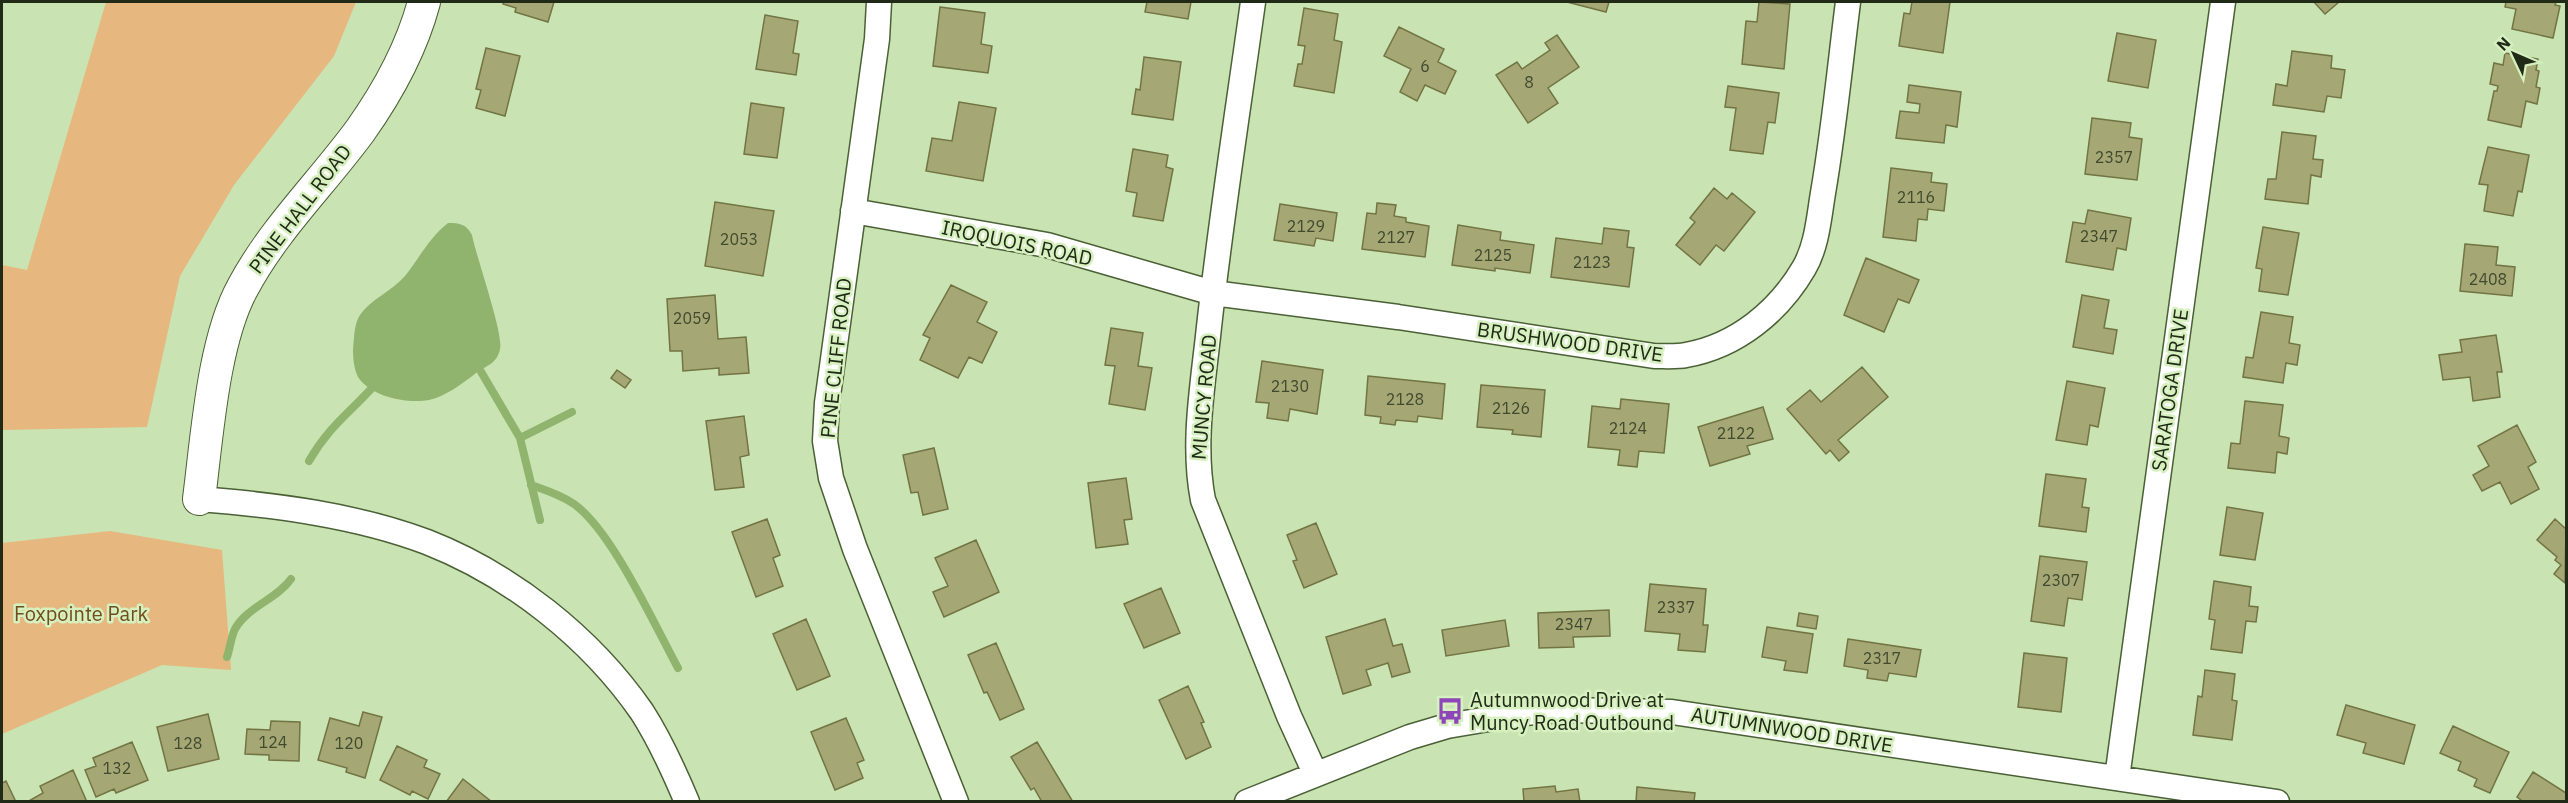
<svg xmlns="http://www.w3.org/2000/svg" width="2568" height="803" viewBox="0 0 2568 803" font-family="'IBM Plex Sans',sans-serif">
  <rect width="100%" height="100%" fill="#c9e3b2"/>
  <path fill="#e6b77e" d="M106 2H356L334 56 234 185 180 276 147 427 2 430V265L27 270Z
    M110 531 222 550 231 670 162 665 2 734V543Z"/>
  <path fill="#90b46e" d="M448 223C460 223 466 224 472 235 476 256 504 335 500 349 497 364 487 365 476 373 462 384 446 396 429 400 407 404 371 397 358 377 354 369 353 358 353 350 354 340 354 323 360 315 371 299 392 291 405 276 420 257 429 238 448 223Z"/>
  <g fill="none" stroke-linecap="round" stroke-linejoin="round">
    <path stroke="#90b46e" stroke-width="8" d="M480 370 520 438 540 520
      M520 438 572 412
      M309 461C328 428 346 416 371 389
      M531 485C545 490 561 495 574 504 612 531 654 624 678 668
      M227 657C230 648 231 637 235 629 247 607 277 599 291 579"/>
  </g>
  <path fill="#a5a875" stroke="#727443" stroke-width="1.5" d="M503 2H554L548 22 515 12 516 8 503 4Z
    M1147 2H1191L1188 19 1145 12Z
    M1567 2H1609L1606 12Z
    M1759 2 1790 4 1784 69 1742 64 1746 21 1757 22Z
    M1912 2H1950L1943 53 1899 46 1904 13 1910 14Z
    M2314 2H2339L2325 14Z
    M2506 2H2556L2555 5 2560 6 2553 38 2512 29 2516 9 2505 7Z
    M940 7 985 13 981 44 992 46 988 73 933 66Z
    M1304 8 1338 14 1334 40 1342 42 1334 93 1294 86 1298 64H1302L1305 46 1298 45Z
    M765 15 798 21 793 53 799 54 796 75 756 69Z
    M1399 27 1444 49 1438 62 1456 71 1445 94 1425 85 1417 101 1400 92 1411 69 1384 56Z
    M2117 33 2156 40 2148 88 2108 81Z
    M1557 35 1579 67 1548 88 1558 103 1528 123 1496 75 1517 62 1522 69 1550 50 1545 43Z
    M486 48 520 56 505 116 476 108 481 90 476 89Z
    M2292 51 2332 56 2331 68 2345 70 2341 98 2327 96 2324 112 2273 105 2276 84 2287 86Z
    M2505 53 2538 59 2536 70 2539 71 2536 87 2540 88 2537 104 2526 101 2521 127 2488 120 2494 91H2497L2498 86 2490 84 2494 63 2503 65Z
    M1144 57 1181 62 1173 120 1132 114 1136 89 1140 90Z
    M1909 85 1961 92 1957 127 1946 125 1944 143 1896 138 1900 111 1919 113 1920 104 1907 102Z
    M1728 86 1779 93 1775 123 1768 122 1763 154 1730 150 1736 108 1725 107Z
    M959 102 996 108 983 181 926 171 932 138 952 141Z
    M751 103 784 108 777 158 744 154Z
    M2092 118 2131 123 2129 137 2142 139 2137 180 2085 174Z
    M2282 132 2316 136 2313 159 2323 160 2321 177 2311 175 2308 204 2265 199 2268 179H2276Z
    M2488 147 2529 155 2522 192 2518 191 2513 216 2484 211 2488 185 2479 184Z
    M1133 149 1168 155 1166 167 1173 169 1163 221 1133 216 1137 193 1126 191Z
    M1891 168 1932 173 1931 182 1947 184 1944 211 1928 209 1927 220 1918 219 1916 241 1883 237Z
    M1714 188 1727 199 1732 193 1755 212 1724 251 1716 245 1700 265 1676 245 1695 222 1690 218Z
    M715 202 774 211 763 276 705 266Z
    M1377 203 1396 205 1394 216 1406 218V222L1429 226 1425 257 1362 249 1367 213 1376 214Z
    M1280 204 1337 213 1333 241 1316 238 1314 246 1274 240Z
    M2088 210 2131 218 2126 250 2117 248 2113 270 2066 262 2073 222 2085 224Z
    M1458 225 1501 232 1500 240 1534 245 1530 273 1495 268V271L1452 265Z
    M2263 227 2299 233 2288 295 2259 291 2262 269 2256 268Z
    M1604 228 1629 231 1627 247 1634 248 1629 287 1551 277 1556 238 1602 244Z
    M2465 244 2498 247 2496 265 2515 267 2512 296 2460 291Z
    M1866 258 1919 280 1909 303 1898 299 1884 332 1844 315Z
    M951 285 987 302 977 322 997 332 982 363 969 357 958 378 920 360 930 338 923 335Z
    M715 295 718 339 746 337 749 373 719 375V368L683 371 682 351H670L667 299Z
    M2082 295 2109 300 2104 328 2117 330 2113 354 2073 347Z
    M2261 312 2293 317 2289 343 2300 345 2297 365 2286 363 2283 383 2243 377 2246 357 2253 358Z
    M1111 328 1143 333 1138 366 1152 368 1145 410 1109 404 1115 366 1105 365Z
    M2496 335 2502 372H2497L2500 397 2473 401 2470 377 2443 380 2439 355 2462 352 2460 340Z
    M1262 361 1323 370 1317 414 1290 409 1288 421 1267 418 1269 403 1256 402Z
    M1862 367 1888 397 1838 440 1849 452 1839 461 1830 450 1826 454 1787 409 1810 390 1821 402Z
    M617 370 631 380 625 388 611 378Z
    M1368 376 1445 384 1442 419 1418 416 1417 422 1396 420 1395 425 1380 423 1381 417 1365 415Z
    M2067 381 2105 388 2098 427 2090 425 2087 445 2056 440Z
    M1481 385 1545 390 1541 437 1512 434 1513 430 1477 427Z
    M1621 399 1669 404 1664 453 1639 451 1637 467 1618 465 1620 450 1588 447 1592 406 1620 409Z
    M2245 401 2283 405 2279 436 2289 438 2287 454 2277 452 2275 473 2228 468 2231 443 2240 444Z
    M1763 407 1773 439 1747 446 1750 454 1710 466 1698 427Z
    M744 416 749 455 740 457 744 487 715 490 706 421Z
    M2517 425 2536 462 2528 467 2539 489 2511 504 2500 482 2482 491 2473 475 2489 466 2478 446Z
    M934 448 948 509 923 515 918 492 911 493 903 455Z
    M2046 474 2086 479 2082 507 2089 508 2086 532 2039 526Z
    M1126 478 1132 519 1124 520 1128 544 1096 548 1088 483Z
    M2227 507 2263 513 2255 560 2220 555Z
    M767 519 780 555 773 558 783 586 756 597 732 532Z
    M2555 519 2566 529 2565 583 2554 574 2561 565 2555 560 2557 557 2537 540Z
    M1316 523 1337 574 1304 588 1293 561 1297 560 1287 535Z
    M976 540 999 592 944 617 933 592 948 586 935 558Z
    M2040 556 2087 562 2082 600 2068 598 2064 626 2031 621Z
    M2214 581 2251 587 2249 606 2258 607 2256 622 2246 621 2242 653 2211 649 2215 620 2209 619Z
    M1650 584 1706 589 1703 625H1708L1705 652 1678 650 1680 634 1645 631Z
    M1161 588 1180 633 1144 648 1124 604Z
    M1609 610 1610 636 1573 637 1574 647 1539 648 1538 613Z
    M1799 613 1818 616 1816 629 1797 626Z
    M806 619 830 676 797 690 773 634Z
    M1385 619 1393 646 1402 644 1410 672 1392 677 1388 663 1366 670 1371 685 1343 694 1326 637Z
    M1505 620 1509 646 1446 656 1442 630Z
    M1767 627 1813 634 1807 673 1784 670 1786 661 1762 657Z
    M1848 639 1921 650 1916 677 1889 673 1887 681 1867 678 1868 670 1844 666Z
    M996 643 1024 709 1000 720 987 692 984 693 968 655Z
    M2024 653 2067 658 2061 712 2018 707Z
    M2205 670 2235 674 2232 700 2237 701 2232 740 2193 735 2198 696 2202 697Z
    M1188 686 1204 722 1201 723 1211 747 1186 759 1159 700Z
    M2346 705 2415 725 2404 764 2363 753 2366 743 2337 735Z
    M363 712 382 717 365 778 346 772 347 768 318 760 330 718 359 726Z
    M208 714 219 759 168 771 157 727Z
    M846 718 864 760 857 763 863 778 835 790 811 732Z
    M271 721 300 722 299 761 269 760V755L245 754 247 729 270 730Z
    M2453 726 2509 752 2490 793 2474 786 2477 779 2458 770 2461 762 2440 753Z
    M132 742 148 780 116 793 114 789 96 797 85 770 96 766 93 758Z
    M1037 742 1073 802H1042L1034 788 1031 790 1011 757Z
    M397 746 427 760 424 767 440 774 428 799 412 791 410 795 380 780Z
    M73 770 87 802H27L43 793 40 786Z
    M2533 772 2566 793V802H2524L2517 797Z
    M463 779 492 802H446Z
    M6 781 16 802H2V783Z
    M1555 786 1556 792 1578 789 1580 802H1524L1523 789Z
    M1637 787 1695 793 1694 802H1636Z"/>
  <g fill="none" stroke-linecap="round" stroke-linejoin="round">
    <defs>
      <path id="minor" d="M879 2 877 39 827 403 825 441 831 478 855 549 956 802
        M1253 2C1238 110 1221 218 1209 327 1203 385 1192 443 1203 500L1289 716 1315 773
        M853 211 1047 245 1213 293 1398 317 1654 356C1665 356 1676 357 1686 355 1737 346 1779 311 1804 268 1817 246 1819 217 1823 193 1834 129 1840 65 1848 2
        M199 499C275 505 355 515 427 542 511 575 590 637 642 712 660 740 674 771 687 802
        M2117 778 2223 2
        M1247 802 1410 737 1447 726 1524 713 1562 710 1672 712 2277 802"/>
      <path id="tertiary" d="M199 499C207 437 213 341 243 287 274 229 321 184 360 131 387 93 412 47 424 2"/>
    </defs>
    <use href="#minor" stroke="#4a6035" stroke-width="27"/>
    <use href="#tertiary" stroke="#4a6035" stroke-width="34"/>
    <use href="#minor" stroke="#fff" stroke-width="24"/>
    <use href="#tertiary" stroke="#fff" stroke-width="32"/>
  </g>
  <defs>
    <symbol id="bus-bare" viewBox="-9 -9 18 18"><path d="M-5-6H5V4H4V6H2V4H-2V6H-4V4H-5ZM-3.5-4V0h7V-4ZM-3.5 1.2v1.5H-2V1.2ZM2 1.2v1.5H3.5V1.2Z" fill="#8d45b7" stroke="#d6f0bf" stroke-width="2.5" paint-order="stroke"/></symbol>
  </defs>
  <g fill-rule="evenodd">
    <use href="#bus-bare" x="1431" y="692" width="38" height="38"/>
  </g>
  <g text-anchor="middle" stroke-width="5" stroke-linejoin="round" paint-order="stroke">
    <g font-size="16" fill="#414a2e">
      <text x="1425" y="72">6</text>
      <text x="1529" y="88">8</text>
      <text x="2114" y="163">2357</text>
      <text x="1916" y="203">2116</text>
      <text x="1306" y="232">2129</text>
      <text x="2099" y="242">2347</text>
      <text x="1396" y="243">2127</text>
      <text x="739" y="245">2053</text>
      <text x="1493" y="261">2125</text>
      <text x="1592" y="268">2123</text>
      <text x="2488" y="285">2408</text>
      <text x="692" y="324">2059</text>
      <text x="1290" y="392">2130</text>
      <text x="1405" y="405">2128</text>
      <text x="1511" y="414">2126</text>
      <text x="1628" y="434">2124</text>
      <text x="1736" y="439">2122</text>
      <text x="2061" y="586">2307</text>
      <text x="1676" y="613">2337</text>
      <text x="1574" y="630">2347</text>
      <text x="1882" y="664">2317</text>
      <text x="273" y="748">124</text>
      <text x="188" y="749">128</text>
      <text x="349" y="749">120</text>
      <text x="117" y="774">132</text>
    </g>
    <g font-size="20" fill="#202a17" stroke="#d6f0bf">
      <text transform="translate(300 209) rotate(-53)" y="7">PINE HALL ROAD</text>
      <text transform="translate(1017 243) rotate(12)" y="7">IROQUOIS ROAD</text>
      <text transform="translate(1570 342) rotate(8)" y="7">BRUSHWOOD DRIVE</text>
      <text transform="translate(836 358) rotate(-84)" y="7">PINE CLIFF ROAD</text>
      <text transform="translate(2170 390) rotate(-82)" y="7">SARATOGA DRIVE</text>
      <text transform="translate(1204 397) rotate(-85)" y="7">MUNCY ROAD</text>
      <text transform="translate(1792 730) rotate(9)" y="7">AUTUMNWOOD DRIVE</text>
    </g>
    <g font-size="20" fill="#714d1c" stroke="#d6f0bf">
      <text x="81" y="621">Foxpointe Park</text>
    </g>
    <g font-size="20" fill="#202a17" stroke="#d6f0bf" text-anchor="start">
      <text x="1470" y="707">Autumnwood Drive at<tspan x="1470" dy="23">Muncy Road Outbound</tspan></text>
    </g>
  </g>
  <rect width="2568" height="803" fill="none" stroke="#202a17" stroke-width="6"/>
  <g transform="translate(2514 54) rotate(314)" stroke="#d6f0bf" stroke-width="4.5" paint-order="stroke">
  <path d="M0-4.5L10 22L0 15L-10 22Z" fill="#202a17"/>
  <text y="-9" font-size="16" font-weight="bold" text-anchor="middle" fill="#202a17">N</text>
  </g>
</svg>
